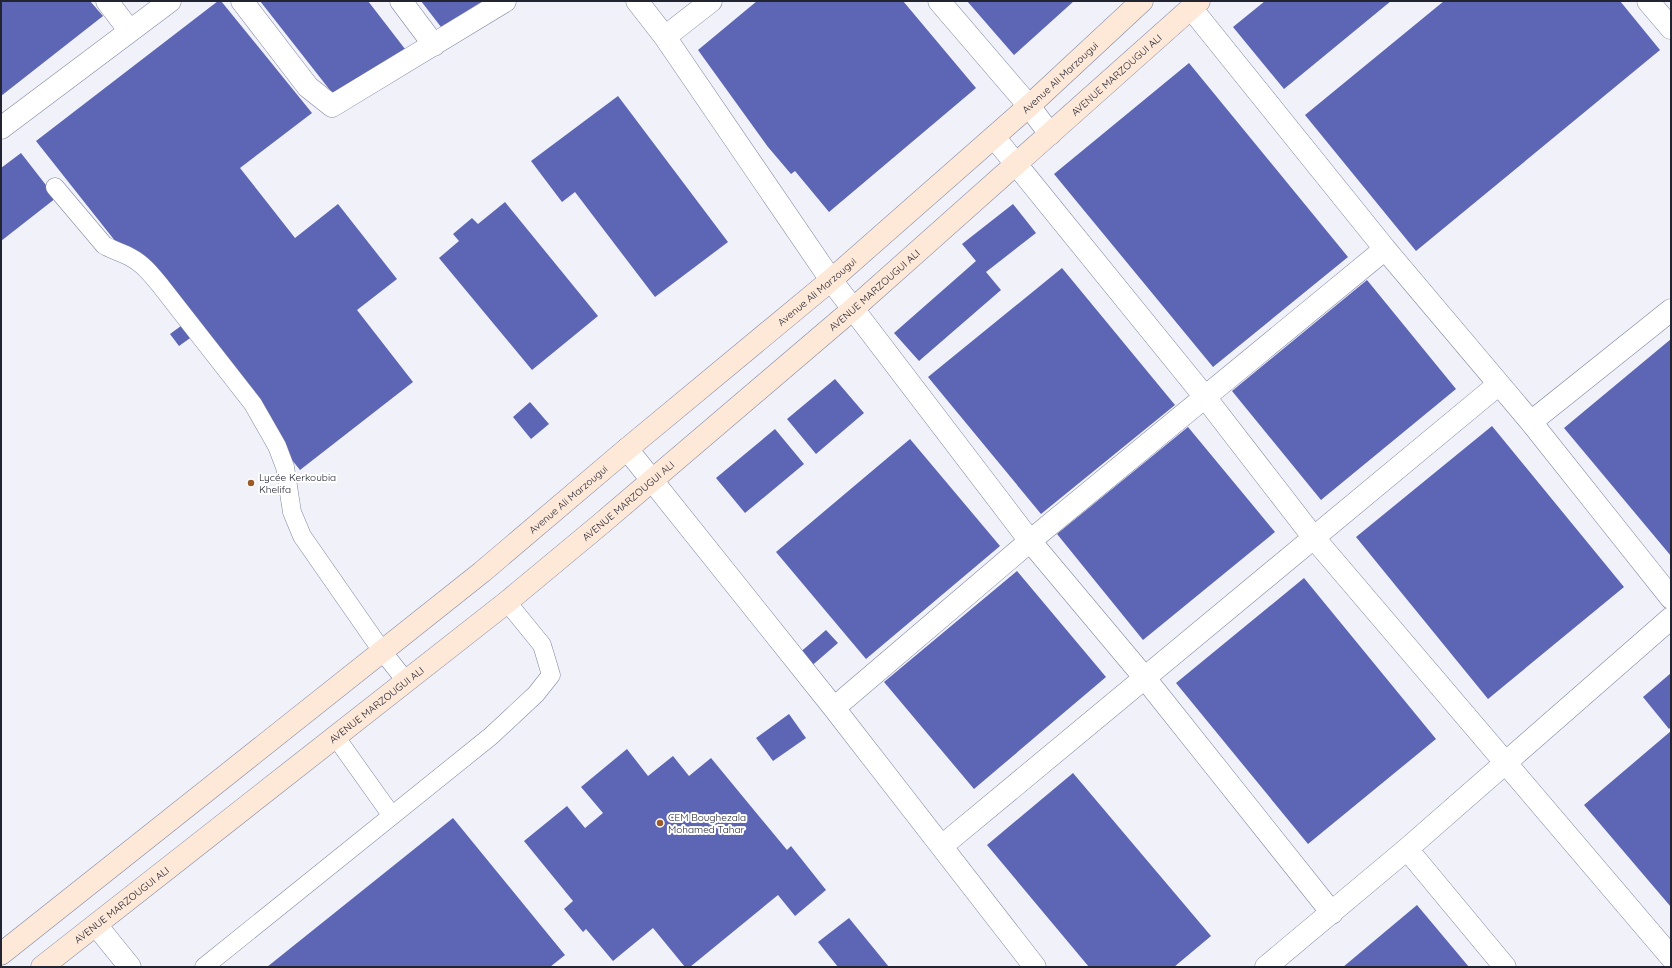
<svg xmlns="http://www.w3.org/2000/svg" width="1672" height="968" viewBox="0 0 1672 968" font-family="Quicksand,sans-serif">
  <rect width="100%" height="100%" fill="#f1f2f9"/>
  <path fill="#5d65b5" d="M1 1H90L103 16 1 96Z
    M218 1H221L312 113 240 168 295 238 338 204 397 279 357 310 413 382 300 470 193 336 179 346 170 334 185 323 127 256 36 141Z
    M260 1H368L405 49 333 94Z
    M421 1H483L441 27Z
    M757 1H903L976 88 829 212 795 171 791 174 768 147 698 50Z
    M967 1H1074L1014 55Z
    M1265 1H1391L1284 89 1233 27Z
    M1444 1H1620L1660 50 1416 251 1305 115Z
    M1189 63 1348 257 1213 367 1054 174Z
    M618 96 728 242 655 297 575 192 562 202 531 161Z
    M21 153 56 198 1 241V168Z
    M505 202 598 316 532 370 439 258 459 241 453 234 472 218 478 224Z
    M1013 204 1036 233 986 272 1001 290 919 361 894 333 976 261 962 244Z
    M1062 268 1175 405 1041 514 928 377Z
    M1367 280 1456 389 1321 500 1232 391Z
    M1671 339V556L1564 428Z
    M835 379 864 413 816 454 787 419Z
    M530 402 549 424 531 439 513 417Z
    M1492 426 1624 587 1488 699 1356 537Z
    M1188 427 1275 532 1143 640 1057 534Z
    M775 429 804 464 745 513 716 478Z
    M910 439 1000 546 866 659 776 552Z
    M1017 571 1106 677 974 789 884 682Z
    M1304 578 1436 739 1308 844 1176 683Z
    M826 630 838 643 808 669 797 655Z
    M1671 673V727L1669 729 1643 697Z
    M789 714 806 738 773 761 756 738Z
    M1671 731V907L1584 805Z
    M627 749 648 776 673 756 689 776 711 758 787 850 791 846 826 890 795 916 778 895 690 967H685L653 928 613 961 586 929 583 932 564 909 573 901 524 841 567 806 585 828 603 813 581 787Z
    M1073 773 1211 936 1174 967H1089L987 845Z
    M453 818 565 955 550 967H267Z
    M1417 905 1469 967H1343L1349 962Z
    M849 918 889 967H838L818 942Z"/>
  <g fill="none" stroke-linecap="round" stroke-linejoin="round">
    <defs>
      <path id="lane" d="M55 187 104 245C112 250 121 252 130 257 142 263 151 274 160 285L253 404 277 446 285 467 292 512 302 536 382 651 406 681
        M335 736 392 816
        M204 967 491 736 536 694 551 675 542 645 507 602"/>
      <path id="street" d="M107 1 129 30
        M242 1 308 87 332 106 505 1
        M401 1 434 45
        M637 1 665 37 831 280 1030 541 1144 677 1332 913
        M939 1 1029 106 1050 134
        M1648 1 1671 28
        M1191 8 1385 249 1531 422 1671 598
        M665 37 711 1
        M1 128 170 1
        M994 137 1205 397 1314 538 1671 957
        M1531 422 1671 310
        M627 449 834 708 1035 967
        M834 708 1030 541 1385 249
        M942 846 1499 384
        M1407 849 1505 967
        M96 925 130 967
        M1266 967 1407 849 1671 618"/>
      <g id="secondary">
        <path id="s1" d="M1 954 482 572 627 449 831 280 1029 106 1142 1"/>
        <path id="s2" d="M42 967 507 602 602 523 853 309 1199 1"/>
      </g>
    </defs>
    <use href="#lane" stroke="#7f85a4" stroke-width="19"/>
    <use href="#street" stroke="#7f85a4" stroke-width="23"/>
    <use href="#secondary" stroke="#7f85a4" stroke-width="23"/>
    <use href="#lane" stroke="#fff" stroke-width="18"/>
    <use href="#street" stroke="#fff" stroke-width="22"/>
    <use href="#secondary" stroke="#fee8d8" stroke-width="22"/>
  </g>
  <g fill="#9c5b28" stroke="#fff" stroke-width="1.5">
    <circle cx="251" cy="483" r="4"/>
    <circle cx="660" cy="823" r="4"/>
  </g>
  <g text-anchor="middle" stroke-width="4" stroke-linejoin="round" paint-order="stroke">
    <g font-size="10" fill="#222431" stroke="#fff">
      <text dy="4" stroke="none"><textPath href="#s2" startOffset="1397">AVENUE MARZOUGUI ALI</textPath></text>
      <text dy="4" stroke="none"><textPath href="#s1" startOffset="1375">Avenue Ali Marzougui</textPath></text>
      <text dy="4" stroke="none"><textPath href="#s2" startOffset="1073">AVENUE MARZOUGUI ALI</textPath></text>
      <text dy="4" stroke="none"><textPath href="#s1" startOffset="1051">Avenue Ali Marzougui</textPath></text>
      <text dy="4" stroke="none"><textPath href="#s1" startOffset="727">Avenue Ali Marzougui</textPath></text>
      <text dy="4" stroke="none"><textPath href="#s2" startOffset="749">AVENUE MARZOUGUI ALI</textPath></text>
      <text dy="4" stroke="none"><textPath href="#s2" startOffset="425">AVENUE MARZOUGUI ALI</textPath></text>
      <text dy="4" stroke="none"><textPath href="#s2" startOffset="101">AVENUE MARZOUGUI ALI</textPath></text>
    </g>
    <g font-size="10" fill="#222431" stroke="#fff" text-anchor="start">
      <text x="259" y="481">Lycée Kerkoubia<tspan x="259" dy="12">Khelifa</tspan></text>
      <text x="668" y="821">CEM Boughezala<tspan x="668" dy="12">Mohamed Tahar</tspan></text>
    </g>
  </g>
  <rect width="1672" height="968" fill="none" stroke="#222431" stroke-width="4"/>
</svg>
